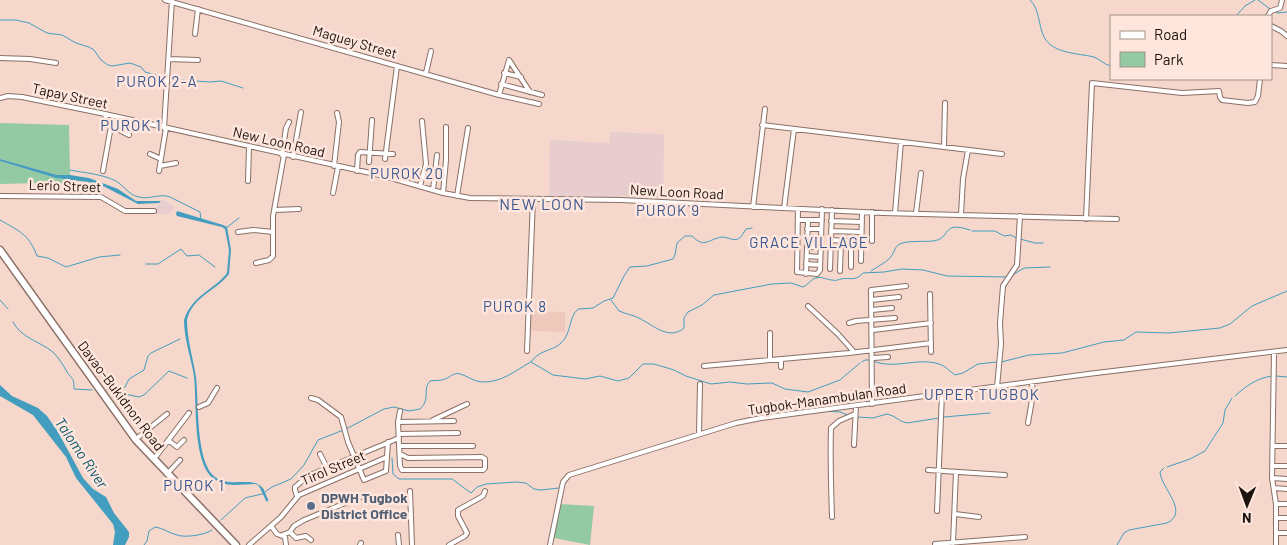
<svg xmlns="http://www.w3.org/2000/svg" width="1287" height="545" viewBox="0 0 1287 545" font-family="Barlow,sans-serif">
  <rect width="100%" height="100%" fill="#f5d7cc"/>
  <path fill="#e8cdce" d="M610 132 664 134 663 200 627 198 625 196H620L618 198 549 197 550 140 610 143Z
    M163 199 174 207 170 213 157 215 155 209Z"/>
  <path fill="#eec9bb" d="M531 311 565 312V332L530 331Z"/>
  <path fill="#93caa4" d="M0 123 69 125 70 175H57L0 159Z
    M0 161 56 178 70 180V186H51L38 183 0 184Z
    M560 504 594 506 590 545 554 538Z"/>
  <path fill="#439dbf" d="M0 159 57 175H70L89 178 118 189 136 201H161L159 203 138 204 105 187 88 182 56 178 0 161Z
    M177 211 223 225 227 227 231 250 229 274C216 291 192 297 187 320 187 339 193 358 196 377 199 401 195 462 215 477 231 489 255 474 264 490L262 491 258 485 255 484C240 484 226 488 214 479 192 463 197 401 194 376 191 357 184 339 184 320 192 295 213 291 227 273L229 250 225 229 222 227 177 216 176 214Z
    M0 385 12 396 38 408 47 416 58 432 83 478 93 489 106 497 114 513 129 532V537L125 545H113L115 532 113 524 76 478 66 457 33 415 0 396Z"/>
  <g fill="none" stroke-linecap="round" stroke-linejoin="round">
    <path stroke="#439dbf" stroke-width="1" d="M1030 0C1040 9 1038 25 1044 37 1053 54 1078 53 1094 57 1100 59 1104 65 1111 66
      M1258 0 1270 9
      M1273 11 1278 13 1287 12
      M1236 16 1245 6 1255 0
      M0 20H16L29 23 47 33 62 35 76 43 89 47 94 50 101 60 108 65 112 66 130 63 141 67 145 72 166 78
      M169 79 209 82 221 81 243 88
      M70 170C85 173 102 174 116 181 124 186 130 196 139 197 149 200 160 193 170 197L200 212 201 220
      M0 220C19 231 29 234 37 256L48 258 66 267 99 257 120 255
      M226 228 239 218
      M972 231H995L1004 236 1011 235 1016 238
      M1020 239 1035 243H1043
      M146 264H158L181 249 187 256 199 255 215 267
      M871 271C877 267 885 263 890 258 894 254 894 248 898 245 904 240 926 242 933 241 952 239 940 220 970 230
      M1011 276 1024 268 1050 267
      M0 300 8 309
      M611 300 619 311C626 314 633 315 639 318 653 325 669 341 684 328V318L688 312 702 305 714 295 772 284 791 283 803 287C808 285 811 279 816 278 822 276 827 280 832 280 837 281 836 280 841 279 851 277 855 282 863 273L884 272 902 269 923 270 947 276 1007 277
      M13 322C21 338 39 341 53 352 59 358 63 365 67 372 73 381 74 377 74 389L92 390
      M873 361C895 370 917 357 939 364 946 366 949 371 955 375L963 373 978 364 997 362
      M531 362 553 375 585 379 600 376 618 381 629 378 643 364H654L674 370 686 376 711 384 730 382 747 384 772 383 785 389 808 392 840 380 860 363
      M862 362 865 360H871
      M1001 362 1029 355 1062 353 1104 342 1124 340 1136 332 1169 333 1220 328 1230 324 1252 306 1287 291
      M1276 376 1287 377
      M107 390 139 397 144 395 169 371 187 378
      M118 391 125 387 129 379 144 370 148 356 151 353 180 339
      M1235 396C1246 386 1257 378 1272 376
      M823 411 840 412 848 415
      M857 417 873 418 887 414 893 416 901 421 907 423 939 418
      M944 417 990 413
      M392 458 393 474 399 479H452L471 493 477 487 486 484 516 482 526 483 534 489 541 490 559 488
      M1167 467 1190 459 1205 451 1223 423 1225 410 1232 398
      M221 520 245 498 262 494 272 487 291 479 304 465 318 440 346 429 384 409 394 407 409 411 420 409C431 400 422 389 430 381 435 380 441 381 445 379 452 376 455 371 463 375 471 378 475 382 484 382 502 382 515 371 529 363 533 361 534 357 538 355 545 350 555 349 561 343 572 333 568 318 578 309L593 308 604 301 613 298 624 276 630 267 647 266 673 259 675 255 677 243 685 236H692C705 249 708 239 722 237 728 237 733 241 738 239 742 237 743 233 746 229L752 228
      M144 545 147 541 149 531 155 527C163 528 169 533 177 535 185 538 205 535 212 530
      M1117 545 1124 533 1129 530 1167 523C1190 512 1161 488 1160 472L1164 468"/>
    <path stroke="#439dbf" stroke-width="2.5" d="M262 489 267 500"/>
    <defs>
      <path id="minor" d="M165 0 499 95 539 104
        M1268 16 1271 11 1280 8 1282 0
        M1271 26 1281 31 1287 36
        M195 34 198 9
        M0 58 30 59 56 63
        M169 59 198 60
        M1271 65 1287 66
        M426 73 431 51
        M504 73 521 77
        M153 78 167 81
        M501 84 542 95
        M499 95 509 60 530 92
        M0 98 8 96 22 97 105 114 384 176 443 193 470 198 621 200 883 213 1117 219
        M105 114 107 124 129 135
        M762 125 1002 154
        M164 128 172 0
        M944 146 945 103
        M150 154 161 159
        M282 155 286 128 289 122
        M293 157 301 112
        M385 159 397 66
        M369 162 372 120
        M160 166 176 163
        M334 166 339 122 337 113
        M103 171 111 126
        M159 171 166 128
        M357 171 358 155 360 152 393 154
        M248 181 249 147
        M420 186 426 164 422 121
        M433 190 437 155
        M333 193 338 167
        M443 193 446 160V127
        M0 196 101 197 125 211H154
        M457 196 468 128
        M753 207 765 109
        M784 208 794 129
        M798 209 797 272 817 274 820 270 822 209
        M274 210 299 209
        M895 213 901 142
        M916 213 921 173
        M961 214 963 179 968 150
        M1086 219 1092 83 1182 93 1219 91 1220 97 1222 100 1248 103 1255 102 1258 96 1260 79
        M798 220H822
        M831 221 862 222
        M807 229H821
        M831 231 861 232
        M238 232 253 230 273 232
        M807 238H821
        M831 240 861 242
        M872 241V212
        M807 247H821
        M807 256 820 257
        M861 261 862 212
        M256 263 269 260 273 256V216L284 155
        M806 264 820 265
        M851 267V241
        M830 269 832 210
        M840 271 841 241
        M806 274 808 220
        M930 294 931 352
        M871 300 899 297
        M808 306 838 334 854 352
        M872 310 892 308
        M849 323 856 321 895 318
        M873 330 931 323
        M770 333V359
        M527 351 533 199
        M1274 352 1272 478 1276 504V545
        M873 358 888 357
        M781 359V367
        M704 366 849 353 931 343
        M997 387 1001 344 1000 323 1003 286 1017 265 1020 216
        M311 398 318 400 341 417 348 442 364 480 386 471 388 442
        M872 404 871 290 906 286
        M199 407 208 403 217 388
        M433 420 467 404
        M398 422 454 421
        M1028 423 1033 394 1032 382
        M399 434 458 433
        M699 434 700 384
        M136 439 167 414
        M168 440 177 447 184 440
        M854 445 856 406
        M399 446H473
        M1273 446H1287
        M320 454 327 468
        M400 454 408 458 482 457 485 459V468L483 470H402L400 466 398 422 400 411
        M154 459 189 413
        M1273 466H1287
        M928 470 1005 475
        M167 474 180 460
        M1272 478 1287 479
        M1274 488 1287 489
        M410 491 412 545
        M297 496 295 490V487L308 476 399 438
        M1276 504H1287
        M937 511 942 394
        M955 514 979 517
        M832 517C831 487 830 457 831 428L839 421 855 414
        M1276 518H1287
        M271 526 277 534 285 537 286 545
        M290 532 296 538 306 536 311 540
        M1276 533H1287
        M282 535 290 532 294 526 304 520 365 495
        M398 535 399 545
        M953 543 956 472
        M935 544 1025 537
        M249 545 281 517 299 495 387 457
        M360 545 361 543
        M449 545 465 536 467 533 458 516V510L483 496 485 491
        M550 545 563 482 569 475 736 423 761 418 1088 374 1287 350"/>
      <path id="highway" d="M0 250 136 440 236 545"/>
    </defs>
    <use href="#minor" stroke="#8a7066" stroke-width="6"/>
    <use href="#highway" stroke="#8a7066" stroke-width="9"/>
    <use href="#minor" stroke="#fff" stroke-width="4"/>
    <use href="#highway" stroke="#fff" stroke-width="6"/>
  </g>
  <circle fill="#5c6f8a" stroke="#fee6dd" stroke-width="2" cx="311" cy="506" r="5"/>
  <g text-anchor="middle" stroke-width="5" stroke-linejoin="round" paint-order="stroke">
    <g font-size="14" fill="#1b110d" stroke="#fee6dd">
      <text transform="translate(355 42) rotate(16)" y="5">Maguey Street</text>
      <text transform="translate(70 96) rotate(12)" y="5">Tapay Street</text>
      <text transform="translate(279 142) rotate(13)" y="5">New Loon Road</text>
      <text transform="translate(65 186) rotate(2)" y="5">Lerio Street</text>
      <text transform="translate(677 192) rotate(3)" y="5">New Loon Road</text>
      <text transform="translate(121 396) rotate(53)" y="5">Davao-Bukidnon Road</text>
      <text transform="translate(827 399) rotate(-8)" y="5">Tugbok-Manambulan Road</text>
      <text transform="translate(333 468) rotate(-23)" y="5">Tirol Street</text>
    </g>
    <g font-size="14" font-weight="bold" fill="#4e5e75" stroke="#fee6dd" text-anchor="start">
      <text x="321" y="503">DPWH Tugbok<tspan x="321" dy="16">District Office</tspan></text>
    </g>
    <g font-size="15" letter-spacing="1" fill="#39568f" stroke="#fee6dd">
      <text x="157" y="87">PUROK 2-A</text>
      <text x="131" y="131">PUROK 1</text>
      <text x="407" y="179">PUROK 20</text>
      <text x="668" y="216">PUROK 9</text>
      <text x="809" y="248">GRACE VILLAGE</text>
      <text x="515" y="312">PUROK 8</text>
      <text x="982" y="400">UPPER TUGBOK</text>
      <text x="194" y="491">PUROK 1</text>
    </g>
    <g font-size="15" font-style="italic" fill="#0d5870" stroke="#fee6dd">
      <text transform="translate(81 453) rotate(56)" y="5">Talomo River</text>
    </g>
    <g font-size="16" letter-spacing="1" fill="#39568f" stroke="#fee6dd">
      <text x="542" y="210">NEW LOON</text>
    </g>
  </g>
  <rect x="1110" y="15" width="162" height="65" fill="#fee6dd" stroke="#a3918a"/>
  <rect x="1120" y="31" width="25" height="8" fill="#ffffff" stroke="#a3918a"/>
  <text x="1154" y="40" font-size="15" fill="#1b110d">Road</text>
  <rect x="1120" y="52" width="25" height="15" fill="#93caa4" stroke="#a3918a"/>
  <text x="1154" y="65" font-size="15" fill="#1b110d">Park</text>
  <g transform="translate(1247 505) rotate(181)" stroke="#fee6dd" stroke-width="4" paint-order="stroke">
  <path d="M0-4L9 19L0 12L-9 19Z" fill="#1b110d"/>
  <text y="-8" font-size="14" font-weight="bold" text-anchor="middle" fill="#1b110d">N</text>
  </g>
</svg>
